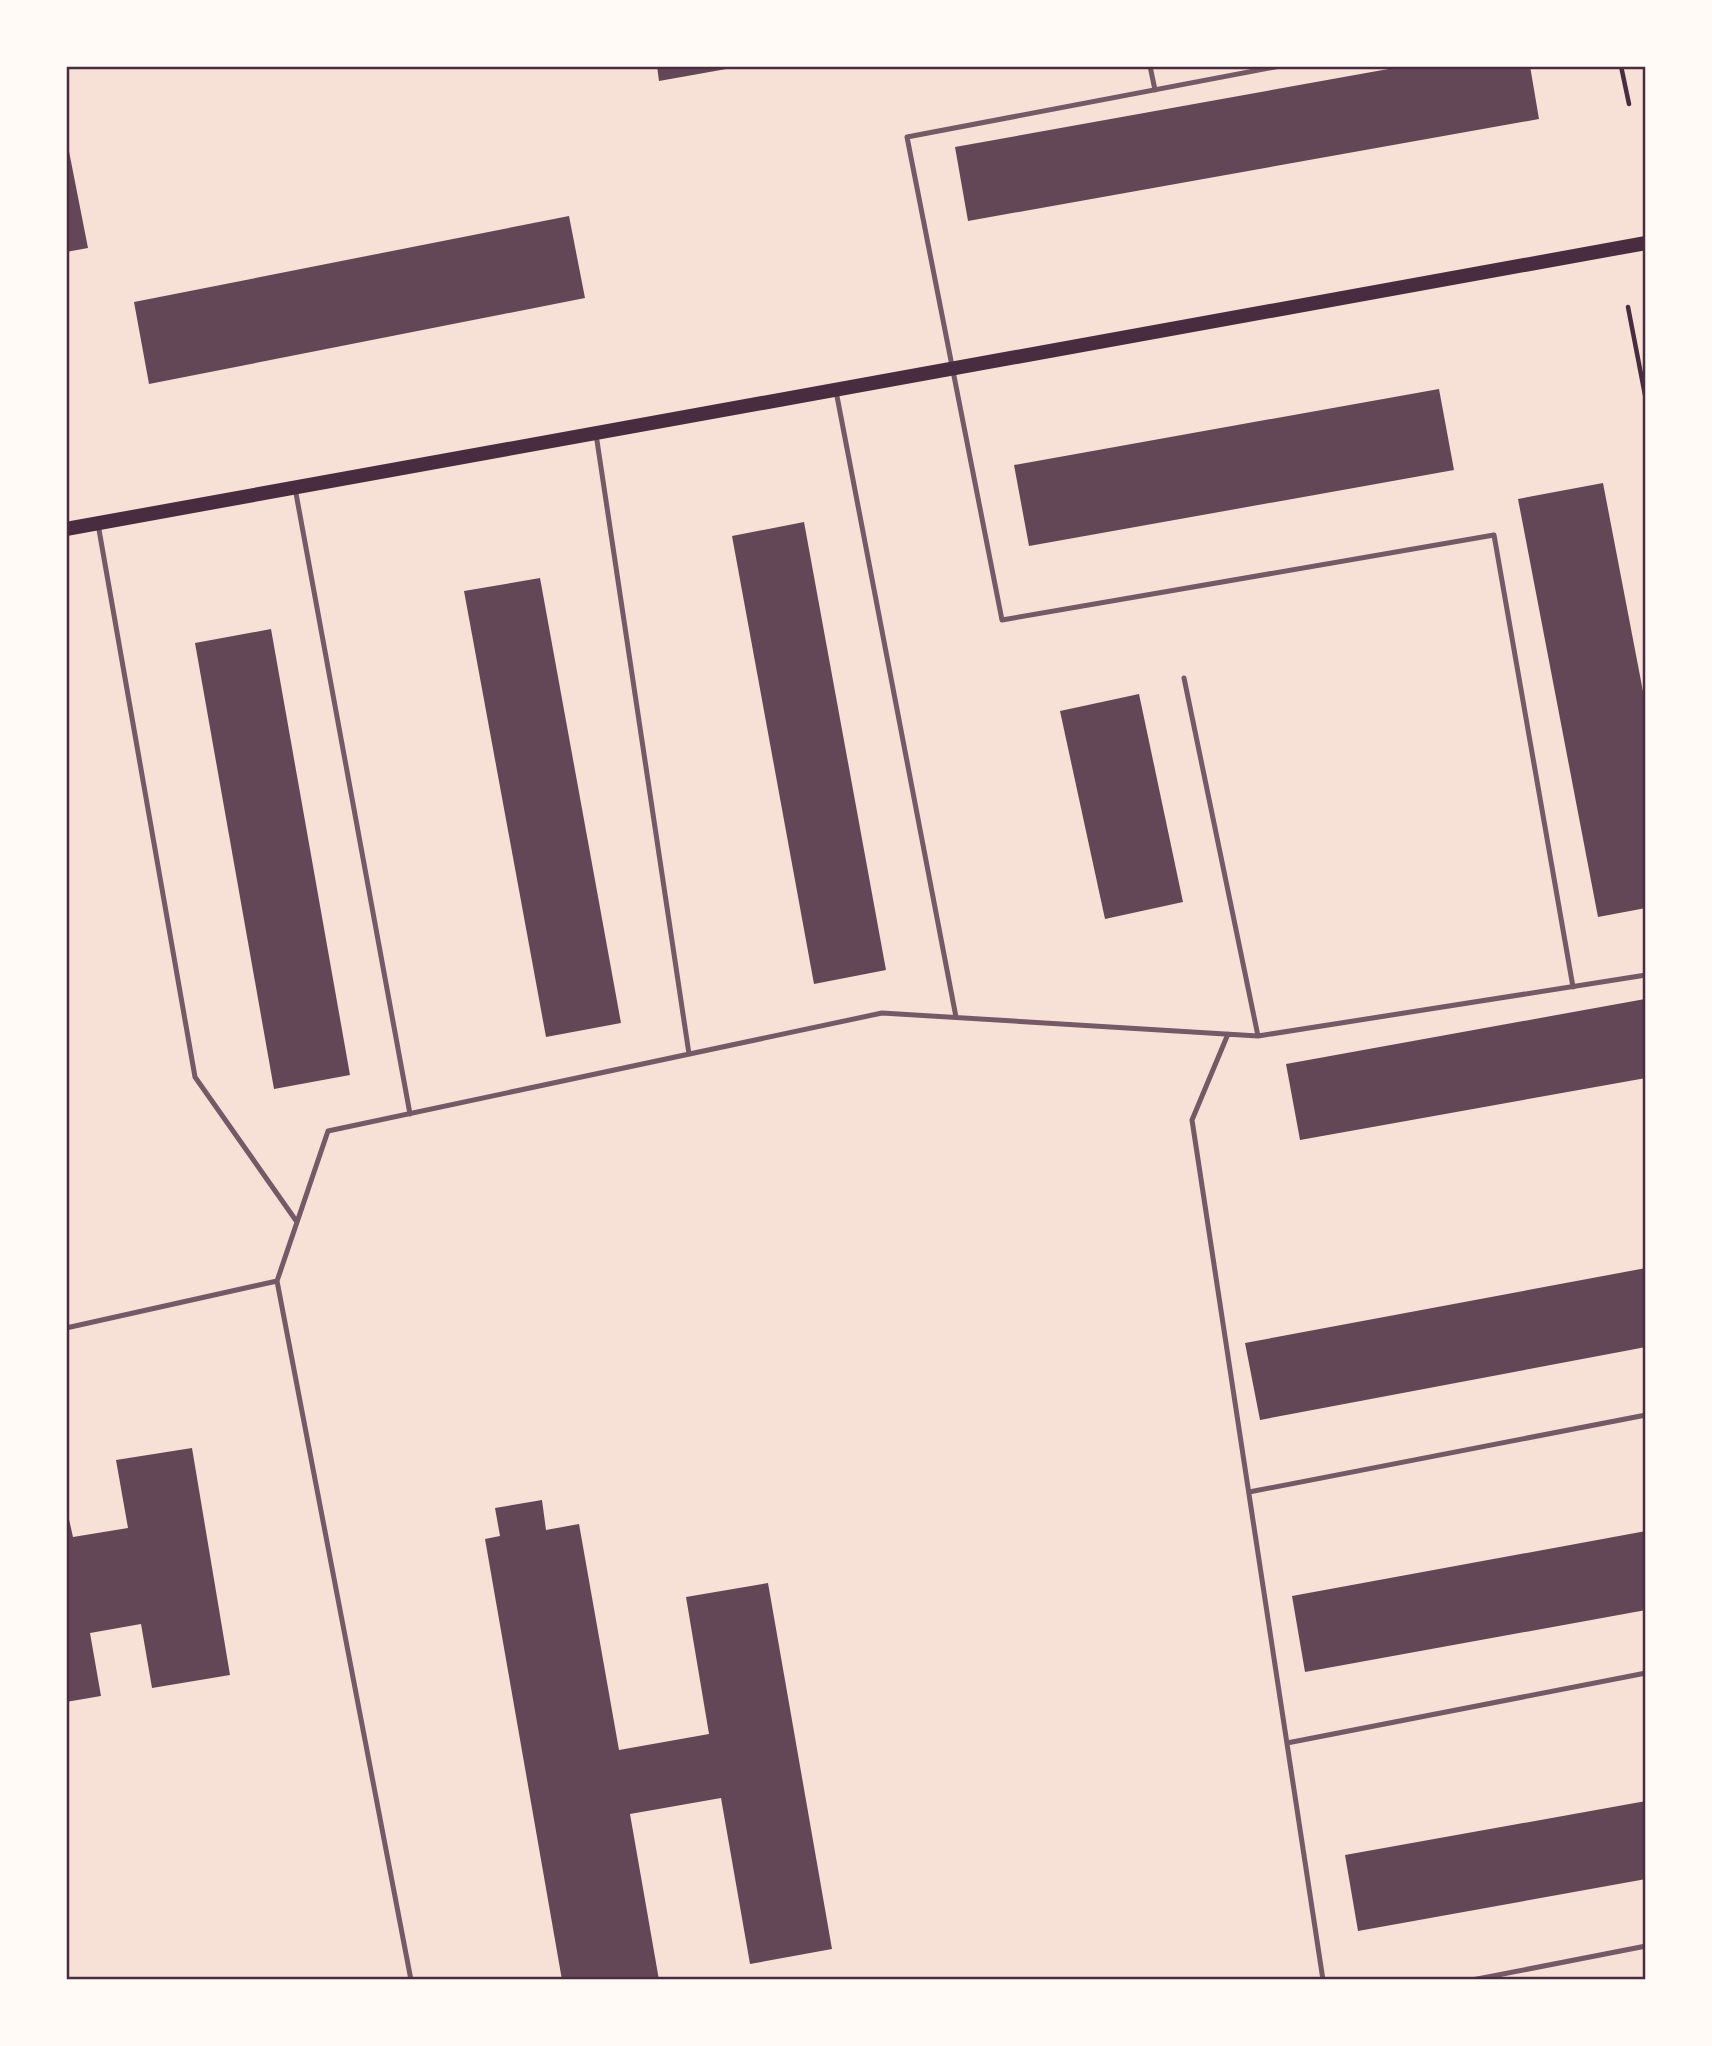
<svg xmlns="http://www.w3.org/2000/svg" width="1712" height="2046" viewBox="0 0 1712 2046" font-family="'Source Sans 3',sans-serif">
  <rect width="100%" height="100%" fill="#f7e1d7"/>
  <path fill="#644757" d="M657 66H732V68L659 81Z
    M1405 66H1530L1539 119 968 221 955 147Z
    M66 136 88 248 66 252Z
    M569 216 585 298 149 384 134 302Z
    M1439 389 1454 470 1029 546 1014 465Z
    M1603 483 1646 707V908L1598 917 1518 499Z
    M804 522 886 970 814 984 732 536Z
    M540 578 621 1023 546 1037 464 591Z
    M271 629 350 1075 274 1089 195 643Z
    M1139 694 1183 902 1105 919 1060 711Z
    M1645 999 1646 1078 1300 1140 1286 1064Z
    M1646 1268V1347L1260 1420 1245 1343Z
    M192 1448 230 1675 152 1688 141 1624 90 1633 101 1696 66 1702V1506L73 1537 128 1528 116 1460Z
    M542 1500 546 1530 579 1524 619 1750 709 1734 686 1597 768 1583 832 1949 750 1964 721 1798 630 1814 659 1980H562L485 1539 500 1536 495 1508Z
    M1646 1531V1610L1305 1672 1292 1596Z
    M1646 1801V1879L1358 1931 1345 1855Z"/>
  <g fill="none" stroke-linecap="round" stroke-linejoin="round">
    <path stroke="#4a2c40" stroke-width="4.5" d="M1621 66 1629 104
      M1628 307 1646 400"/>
    <path stroke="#755966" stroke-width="5" d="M1150 66 1155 90
      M1280 66 907 137 1002 620 1494 535 1573 987
      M836 391 956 1017
      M596 434 689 1054
      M295 488 410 1114
      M98 524 195 1077 297 1222
      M1184 678 1258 1036
      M1228 1034 1192 1120 1323 1980
      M66 1328 277 1281
      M1249 1492 1646 1415
      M1287 1743 1646 1673
      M411 1980 277 1281 328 1131 882 1013 1258 1036 1646 975
      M1472 1980 1646 1946"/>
    <path stroke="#4a2c40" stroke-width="14" d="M66 529 1646 243"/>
  </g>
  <rect width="1712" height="2046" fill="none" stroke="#fffaf5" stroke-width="136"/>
  <rect x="68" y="68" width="1576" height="1910" fill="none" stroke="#4a2c40" stroke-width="2.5"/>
</svg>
